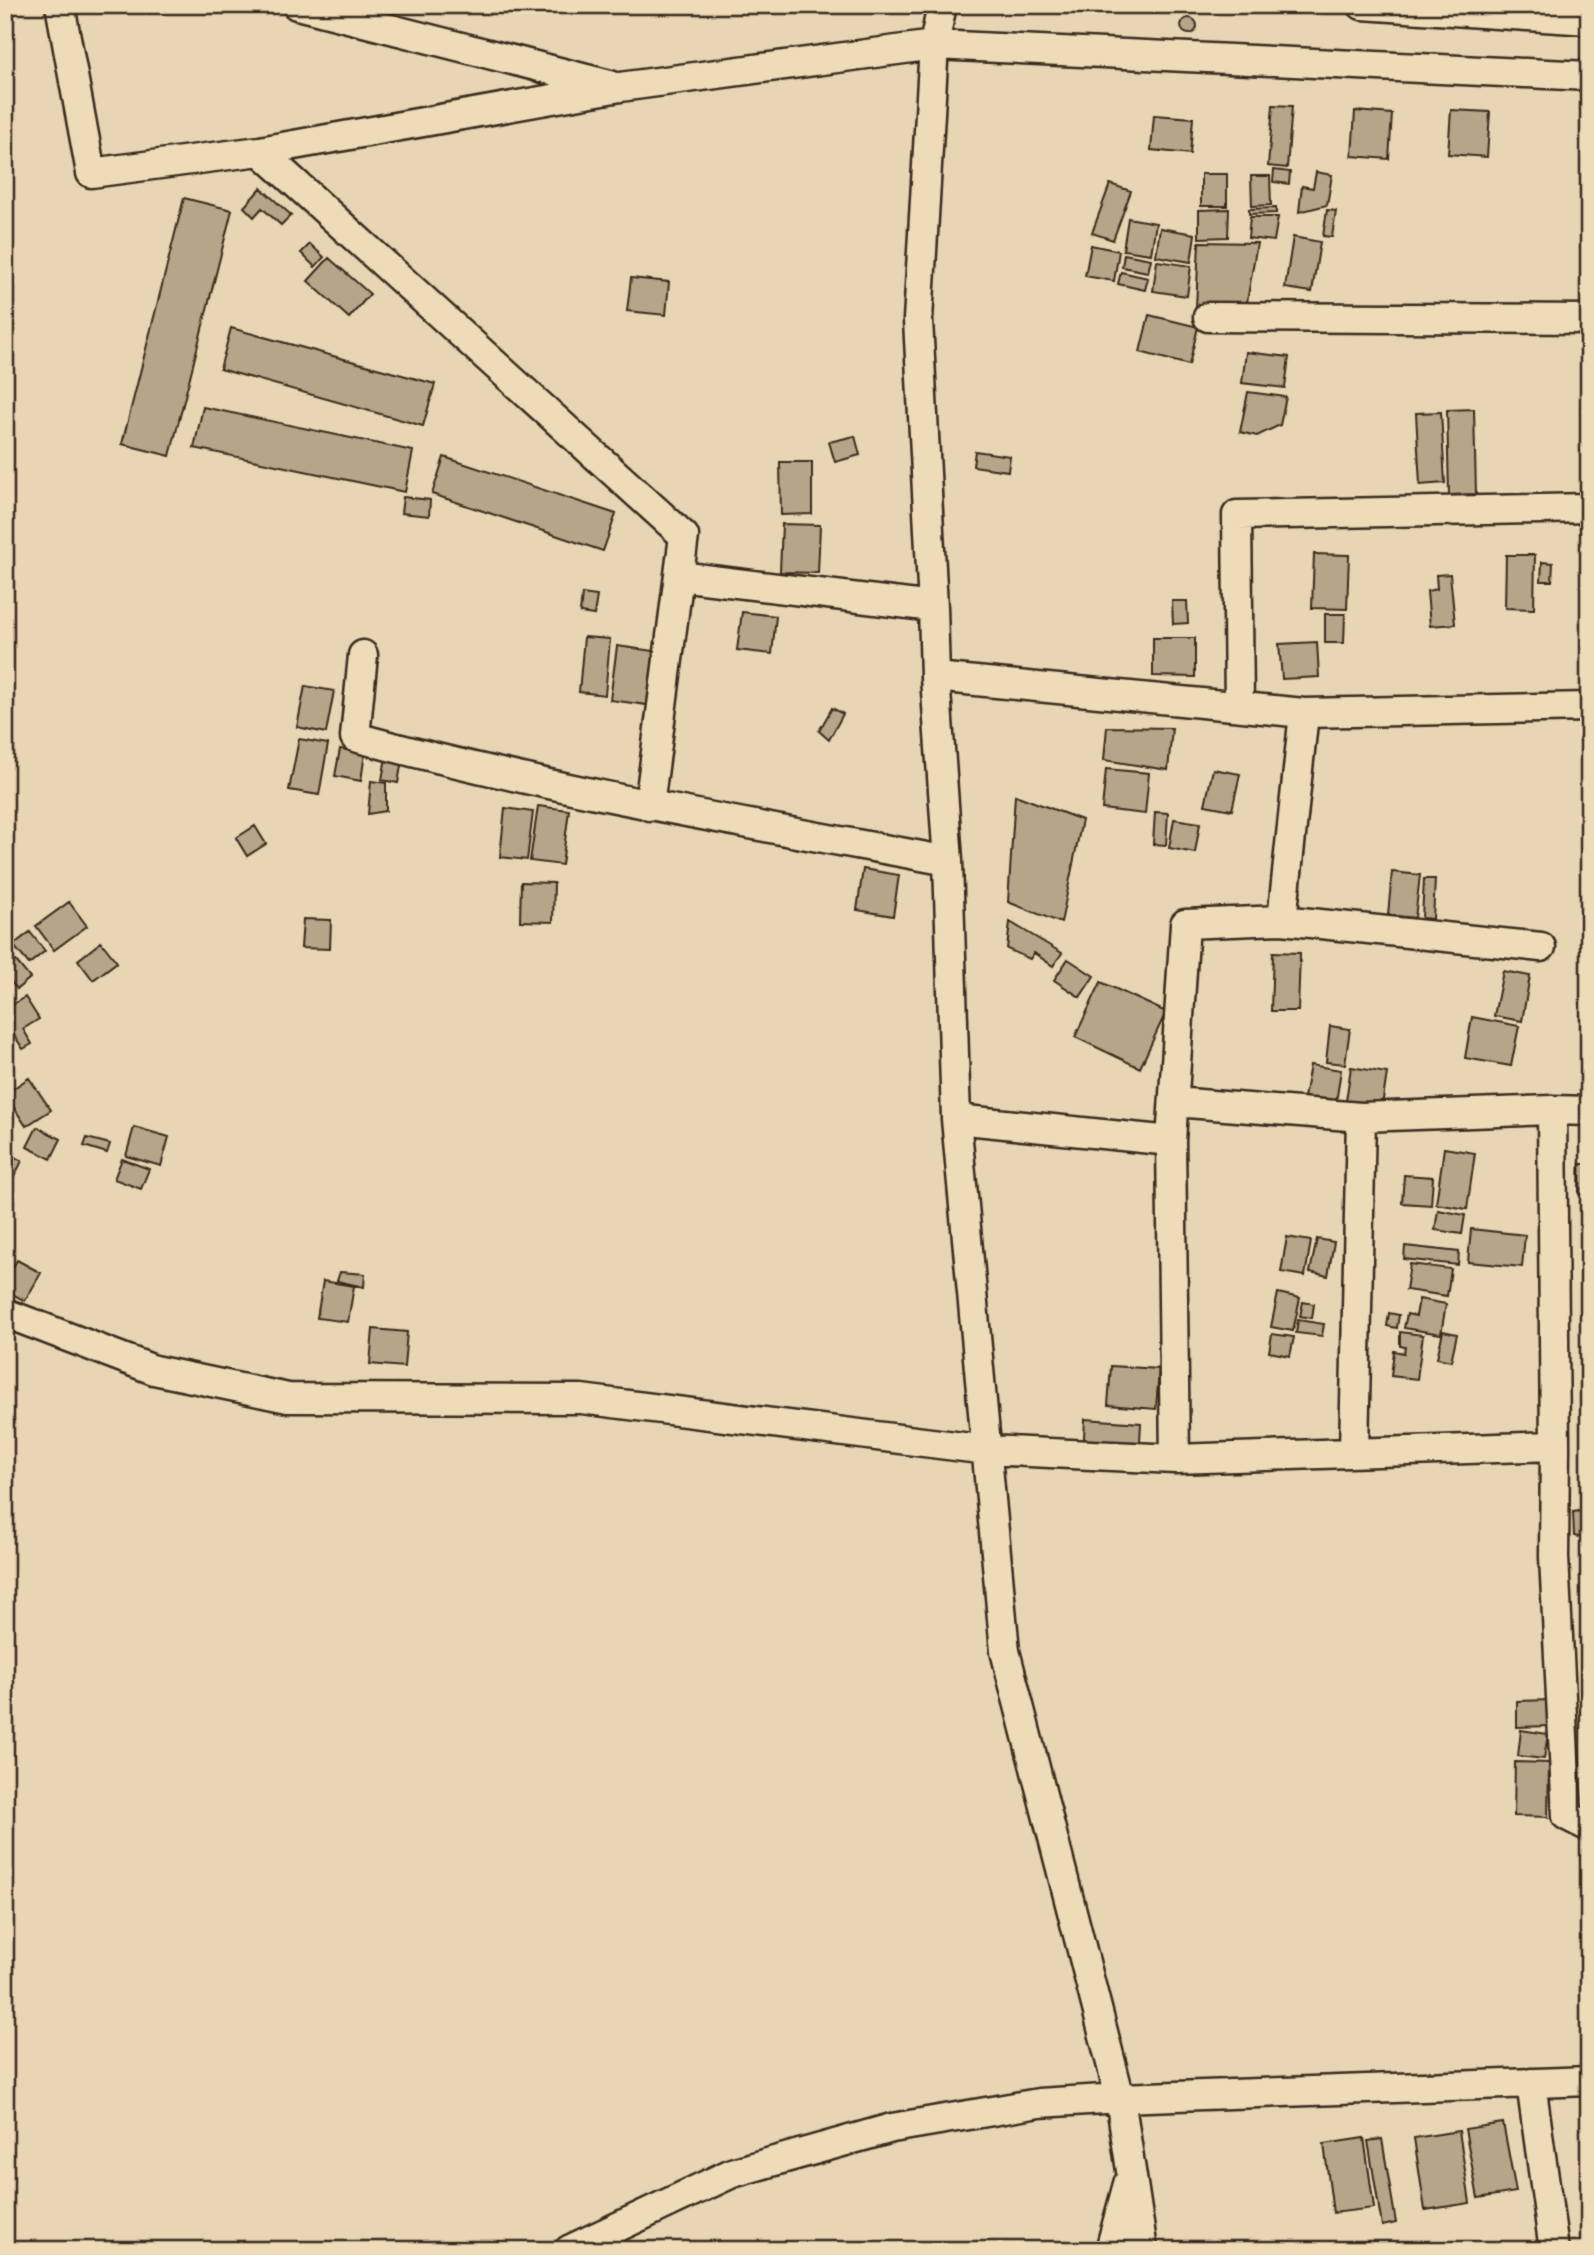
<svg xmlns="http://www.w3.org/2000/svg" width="1594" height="2255" viewBox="0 0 1594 2255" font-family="'Comic Neue',sans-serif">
  <rect width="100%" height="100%" fill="#e7d5b3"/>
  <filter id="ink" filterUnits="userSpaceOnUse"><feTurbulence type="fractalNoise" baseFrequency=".0143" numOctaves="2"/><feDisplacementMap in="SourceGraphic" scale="14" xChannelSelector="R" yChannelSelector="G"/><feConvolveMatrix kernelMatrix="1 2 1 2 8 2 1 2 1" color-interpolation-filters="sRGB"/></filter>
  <g filter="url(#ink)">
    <path fill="#b7a589" stroke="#3b2a1e" stroke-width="2" d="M1181 26a8 8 0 1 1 16 0a8 8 0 1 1-16 0Z
      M1273 105 1292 106 1287 168 1268 166Z
      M1451 110 1490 112 1487 157 1448 154Z
      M1355 111 1392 114 1389 159 1352 156Z
      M1154 115 1193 118 1190 154 1151 150Z
      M1274 170 1290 172 1289 184 1273 182Z
      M1316 172 1332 175 1327 205 1299 212 1302 186 1313 188Z
      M1201 174H1227V206H1201Z
      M1251 176H1270L1271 205 1252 206Z
      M1110 184 1131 191 1113 240 1092 233Z
      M261 188 291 215 281 225 262 208 254 217 244 207Z
      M184 198 232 210 170 456 122 444Z
      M1276 208V213L1249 214V209Z
      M1229 209 1228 237 1199 238V210Z
      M1327 210 1336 211 1332 237 1323 236Z
      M1250 217H1278L1274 241 1248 238Z
      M1128 218 1156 223 1151 254 1123 250Z
      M1160 228 1195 234 1191 262 1156 256Z
      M1293 237 1320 242 1312 292 1285 288Z
      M1199 242 1257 243 1246 308H1196Z
      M310 244 324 257 315 267 301 253Z
      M1091 245 1119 251 1114 281 1085 276Z
      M1124 254 1151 259 1148 272 1122 267Z
      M329 258 370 294 349 318 308 281Z
      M1157 261 1191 266 1187 296 1153 291Z
      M1121 272 1148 278 1145 290 1118 284Z
      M631 278 669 282 666 315 627 311Z
      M1149 315 1198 327 1189 365 1140 352Z
      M231 328 435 384 423 426 220 369Z
      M1246 352 1289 357 1285 388 1242 383Z
      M1248 392 1286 397 1280 425 1257 436 1240 432Z
      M203 407 413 451 405 492 194 448Z
      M1474 409 1476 494 1449 495 1447 410Z
      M1441 412 1445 483 1420 485 1416 413Z
      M855 436 860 455 835 462 829 442Z
      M975 451 1010 456 1008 471 973 466Z
      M444 457 616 514 603 551 432 494Z
      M780 462H812V514L781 515Z
      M403 497 430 500 429 516 401 513Z
      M782 524 820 525 818 573 780 572Z
      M1314 554 1349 555 1347 609 1312 608Z
      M1506 555H1535L1534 609 1505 608Z
      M1542 562 1553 563 1552 581H1541Z
      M1450 574 1455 624 1430 626 1427 591 1437 589 1436 575Z
      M582 594 597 596 594 615 580 613Z
      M1172 601H1187L1188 623 1173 624Z
      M742 612 776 616 772 654 737 650Z
      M1325 614H1345L1344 643H1325Z
      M584 637 610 639 605 695 579 692Z
      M1153 638H1195V677L1153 676Z
      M1317 642 1319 677 1282 679 1279 644Z
      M617 646 654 651 647 705 610 700Z
      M305 686 334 691 326 733 297 727Z
      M832 708 843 714 829 740 819 731Z
      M1107 727 1172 728 1168 770 1104 760Z
      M299 739 328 744 319 795 289 790Z
      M340 749 365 753 361 781 335 776Z
      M386 757 402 760 398 783 382 780Z
      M1106 769 1149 773 1145 814 1102 809Z
      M1213 769 1240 774 1232 810 1205 805Z
      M371 781 386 783V811L368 814Z
      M1015 795 1082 820 1061 923 1008 902Z
      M538 806 569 810 562 865 530 861Z
      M505 808 533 812 527 860 500 857Z
      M1155 812 1168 813 1166 845 1153 844Z
      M1174 819 1200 823 1195 853 1169 848Z
      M255 826 266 844 247 856 236 838Z
      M863 869 899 875 893 916 857 910Z
      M1392 872 1420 875 1415 918 1388 915Z
      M1424 879H1435L1433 919 1422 918Z
      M521 882 554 883 553 922 520 921Z
      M69 902 87 926 54 950 36 926Z
      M303 919 331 920 330 949 301 948Z
      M1010 922 1062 953 1053 966 1034 953 1030 959 1007 949Z
      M30 932 45 951 29 964 13 945Z
      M101 942 117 962 93 980 78 960Z
      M1273 952 1300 953 1298 1011H1271Z
      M1068 959 1094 976 1080 997 1054 980Z
      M16 961 30 978 17 989 5 975V969Z
      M1503 971 1530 976 1522 1021 1494 1016Z
      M1101 982 1166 1012 1140 1068 1075 1037Z
      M25 997 39 1019 23 1029 32 1044 23 1049 5 1021V1009Z
      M1472 1017 1519 1026 1511 1066 1465 1058Z
      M1330 1026 1350 1029 1345 1064 1326 1062Z
      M1310 1065 1341 1070 1335 1109 1303 1103Z
      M1351 1067 1387 1073 1382 1106 1346 1101Z
      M29 1078 51 1110 26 1126 5 1094Z
      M37 1127 61 1139 51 1159 27 1147Z
      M134 1127 169 1137 161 1166 126 1156Z
      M87 1138 110 1144 107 1153 84 1146Z
      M1444 1148 1475 1153 1467 1209 1436 1204Z
      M5 1152 22 1161 11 1183 5 1180Z
      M122 1159 149 1169 141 1189 114 1179Z
      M1580 1164H1589V1194H1579Z
      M1404 1175 1433 1177 1431 1205 1402 1203Z
      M1438 1210 1465 1215 1462 1234 1435 1230Z
      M1471 1229 1525 1235 1522 1267 1468 1262Z
      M1287 1237 1311 1241 1305 1276 1281 1272Z
      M1317 1239 1334 1242 1328 1276 1310 1272Z
      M1405 1246 1459 1252 1458 1265 1404 1259Z
      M17 1260 41 1273 25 1301 5 1290V1281Z
      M1410 1264 1451 1269 1447 1296 1406 1290Z
      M340 1272 365 1274 364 1287 337 1281Z
      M323 1281 354 1286 348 1322 317 1318Z
      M1278 1293 1300 1298 1293 1331 1271 1327Z
      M1419 1299 1446 1304 1441 1334 1404 1328 1407 1314 1416 1316Z
      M1303 1302 1314 1304 1312 1318 1300 1316Z
      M1389 1313 1399 1315 1397 1328 1387 1326Z
      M1298 1320 1324 1324 1322 1336 1296 1333Z
      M373 1329 407 1332 404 1367 370 1364Z
      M1443 1331 1457 1334 1451 1361 1437 1358Z
      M1400 1332 1423 1335 1417 1379 1391 1376 1394 1351 1404 1353 1405 1347 1400 1346Z
      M1272 1334 1294 1337 1290 1356 1269 1352Z
      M1111 1366 1159 1369 1156 1409 1108 1405Z
      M1085 1419 1141 1423 1139 1459 1083 1455Z
      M1581 1511 1582 1538 1574 1536 1573 1512Z
      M1586 1513H1589V1606H1586Z
      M1550 1700 1551 1726 1517 1727V1701Z
      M1521 1730 1548 1734 1544 1759 1518 1756Z
      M1515 1762 1549 1763 1548 1817 1514 1816Z
      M1503 2123 1516 2192 1478 2198 1465 2129Z
      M1459 2131 1470 2203 1425 2210 1414 2138Z
      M1364 2138 1374 2208 1333 2213 1324 2144Z
      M1382 2139 1396 2223 1382 2226 1368 2141Z"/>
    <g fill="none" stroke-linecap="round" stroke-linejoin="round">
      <defs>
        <path id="minor" d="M60 5 91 173 260 151 620 87 934 45 1589 76
          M297 5 610 85
          M942 5 934 45 918 320 933 607 935 677 948 861 956 1119 1005 1651 1120 2098 1143 2250
          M1362 5 1589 20
          M260 151 684 536 649 806
          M1208 317 1589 319
          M679 576 933 607
          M363 655 355 737C550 790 750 824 948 861
          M935 677 1304 713 1589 707
          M1239 706 1237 515 1589 508
          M1282 920 1304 713
          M1175 1102 1361 1117 1552 1110 1589 1111
          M1552 1110 1555 1446 1554 1557 1567 1816 1589 1827
          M956 1119 1171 1141
          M5 1313 154 1370 288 1398 581 1399 987 1450 1175 1459 1555 1446
          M1354 1452 1361 1117
          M1175 1459 1171 1141 1185 924 1282 920 1541 947
          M1531 2083 1554 2250
          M569 2250 732 2173 892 2128 1039 2103 1120 2098 1589 2081
          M1110 2250 1128 2184"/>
      </defs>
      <use href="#minor" stroke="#3b2a1e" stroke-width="33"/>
      <use href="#minor" stroke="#eedcb9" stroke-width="28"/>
    </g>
  </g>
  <rect width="1594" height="2255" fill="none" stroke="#eedcb9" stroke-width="28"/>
  <rect x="14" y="14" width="1566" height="2227" fill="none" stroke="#3b2a1e" stroke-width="2.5" filter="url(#ink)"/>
</svg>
